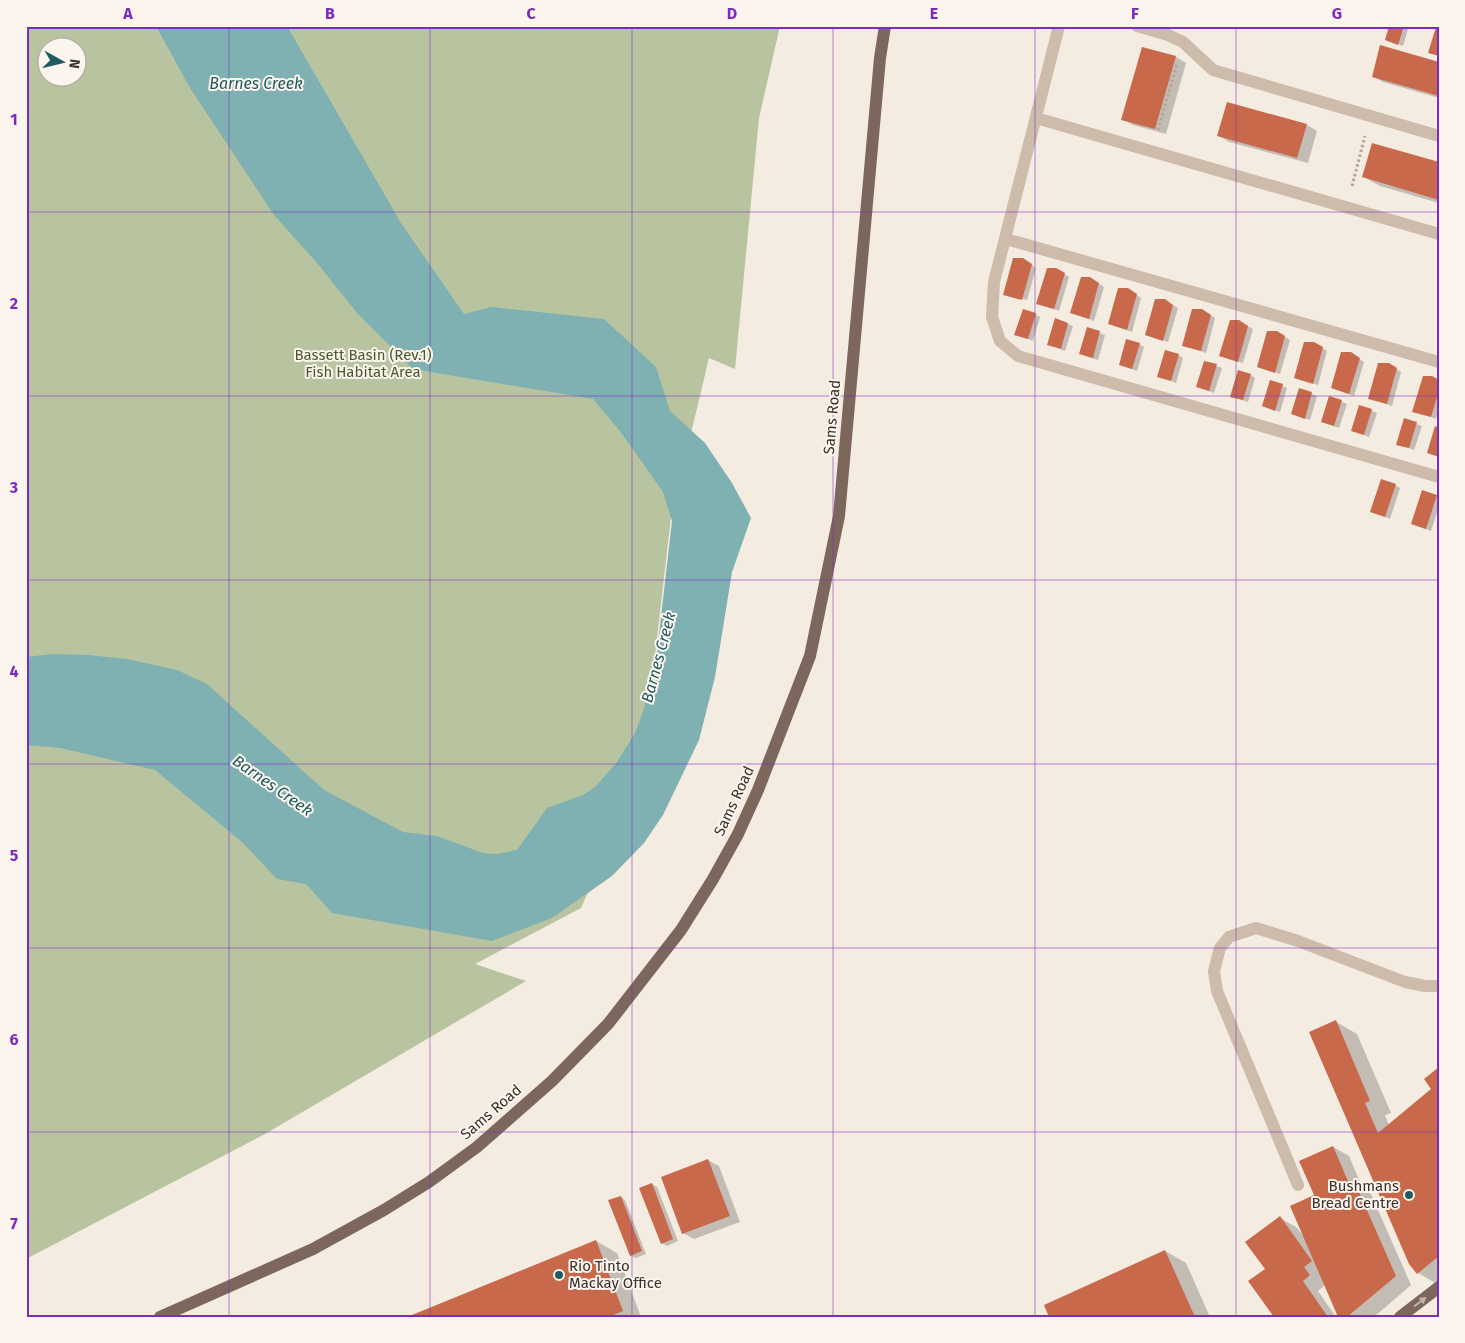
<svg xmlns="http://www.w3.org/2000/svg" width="1465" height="1343" viewBox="0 0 1465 1343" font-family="'Fira Sans',sans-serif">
  <rect width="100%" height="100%" fill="#f4ebe1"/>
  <path fill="#b8c4a0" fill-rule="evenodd" d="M26 26H780L759 118 735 369 709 358 671 517 654 664 679 688 581 908 475 964 526 981 265 1134 26 1259ZM48 48H78V78H48Z"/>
  <path fill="#7fb0b2" d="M156 26H287L401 223 464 314 491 307 604 319 656 367 670 411 705 443 732 483 751 518 732 572 715 677 699 740 663 815 644 843 612 876 552 918 492 941 332 913 306 884 277 879 242 842 155 770 60 748 26 745V657L52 654 88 655 127 659 177 670 207 684 324 790 403 832 437 836 483 853 497 854 517 850 547 808 583 795 595 787 617 762 635 733 644 709 657 652 672 521 663 492 649 472 620 431 593 399 413 369 357 313 317 263 274 215 190 88Z"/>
  <path fill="#0003" d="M1390 26H1409L1403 46 1386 40Z
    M1143 48 1176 57 1186 63 1166 134 1133 125 1123 119Z
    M1439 64V98L1383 82 1373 76Z
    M1307 125 1317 131 1308 163 1229 142 1219 136Z
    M1439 163V203L1380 186 1364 177Z
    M1023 259 1036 268 1027 300 1008 295Z
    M1056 269 1069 277 1059 311 1037 303Z
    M1090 278 1104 287 1094 321 1072 313Z
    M1128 289 1141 298 1132 332 1110 324Z
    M1164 300 1178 308 1168 342 1146 335Z
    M1202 310 1215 318 1206 353 1183 345Z
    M1035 314 1040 317 1033 341 1016 335Z
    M1239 321 1253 329 1243 363 1221 356Z
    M1068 324 1073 326 1065 351 1048 344Z
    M1088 329 1105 335 1098 360 1085 356Z
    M1277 332 1290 340 1280 374 1258 367Z
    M1314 343 1327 351 1318 385 1296 378Z
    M1139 344 1144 347 1137 371 1120 365Z
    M1351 354 1364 362 1354 396 1332 388Z
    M1178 355 1183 358 1176 383 1159 376Z
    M1205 362 1222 368 1214 393 1198 387Z
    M1388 364 1401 372 1392 406 1370 398Z
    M1251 375 1255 378 1248 402 1231 396Z
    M1270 381 1287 388 1280 412 1263 406Z
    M1439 381V408L1436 419 1414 411Z
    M1300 389 1317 396 1310 420 1293 414Z
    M1330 397 1347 404 1339 428 1322 422Z
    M1360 406 1377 413 1369 437 1353 431Z
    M1404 420 1422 426 1414 450 1397 444Z
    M1395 485 1400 488 1390 519 1372 511Z
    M1436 496 1439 498V506L1431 531 1417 526Z
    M1336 1022 1357 1034 1391 1113 1385 1115 1389 1125 1433 1089 1439 1068V1285L1418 1273 1410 1263Z
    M1333 1147 1349 1156 1363 1189 1371 1194 1411 1285 1374 1317H1339L1325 1285 1318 1291 1336 1317H1276L1267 1269 1280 1218 1296 1227 1305 1238 1316 1196Z
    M708 1160 719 1166 740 1222 694 1239 683 1233Z
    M652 1184 657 1187 678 1241 667 1246 662 1243Z
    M621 1197 625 1200 646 1254 636 1258 631 1256Z
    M596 1241 617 1253 641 1317H410Z
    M1165 1251 1186 1263 1210 1317H1051Z"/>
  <path fill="#c8694b" d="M1389 26H1404L1398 45 1385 40Z
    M1436 27H1439V56L1428 53Z
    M1380 45 1439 62V96L1372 77Z
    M1142 47 1176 56 1155 129 1121 120Z
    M1227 102 1307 124 1297 158 1217 136Z
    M1372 143 1439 162V200L1362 177Z
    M1013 258H1023L1032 264 1022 300 1003 295Z
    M1047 268H1056L1065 273 1054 309 1036 304Z
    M1081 277H1090L1099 283 1089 319 1070 313Z
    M1118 288H1128L1137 294 1127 330 1108 324Z
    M1155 299H1165L1173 305 1163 341 1145 335Z
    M1023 309 1036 313 1028 339 1014 335Z
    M1192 309H1202L1211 315 1201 351 1182 346Z
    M1055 318 1068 323 1061 349 1047 345Z
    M1230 320H1239L1248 326 1238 362 1219 356Z
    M1087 327 1100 331 1093 358 1079 354Z
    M1267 331H1277L1285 336 1275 373 1257 367Z
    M1126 339 1140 343 1132 369 1119 365Z
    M1304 342H1314L1323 347 1313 384 1294 378Z
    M1165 350 1179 354 1171 381 1157 377Z
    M1341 352H1351L1360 358 1349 394 1331 388Z
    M1204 361 1217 364 1209 391 1196 387Z
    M1378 363H1389L1397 368 1387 404 1368 399Z
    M1238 370 1251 374 1243 400 1230 397Z
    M1423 376H1432L1439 380V390L1431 417 1412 412Z
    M1270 380 1283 384 1275 411 1262 406Z
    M1299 388 1312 392 1305 419 1291 414Z
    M1329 396 1342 400 1334 426 1321 422Z
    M1359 405 1372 409 1364 435 1351 431Z
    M1404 418 1417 422 1409 448 1396 445Z
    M1435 426 1439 428V457L1427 453Z
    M1381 479 1396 484 1385 517 1370 512Z
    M1422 490 1437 495 1426 529 1411 524Z
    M1336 1020 1370 1101 1365 1103 1378 1133 1431 1089 1424 1079 1439 1067V1256L1417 1274 1409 1264 1309 1032Z
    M1333 1146 1350 1186 1355 1183 1396 1276 1347 1317H1338L1290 1206 1314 1195 1299 1161Z
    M708 1159 730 1216 682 1234 661 1177Z
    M652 1183 673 1239 661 1244 639 1188Z
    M621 1196 642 1251 630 1256 608 1200Z
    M1280 1216 1312 1261 1304 1267 1310 1275 1303 1281 1328 1317H1274L1248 1281 1265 1269 1245 1242Z
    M596 1240 623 1311 609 1317H407Z
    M1165 1250 1195 1317H1049L1044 1305Z"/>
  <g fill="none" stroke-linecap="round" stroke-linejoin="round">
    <path stroke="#b9a596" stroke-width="3" stroke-dasharray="2.5 2.5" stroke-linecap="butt" d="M1158 130 1177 64
      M1352 186 1365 136"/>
    <path stroke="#cdbbac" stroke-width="12" d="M1059 26 994 282 992 317 1000 341 1018 356 1439 477
      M1137 26 1168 35 1183 42 1213 70 1439 136
      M1036 118 1439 234
      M1006 239 1439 362
      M1298 1185 1217 991 1214 971 1220 948 1229 937 1256 928 1298 941 1405 982 1425 986H1439"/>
    <path stroke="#7d675c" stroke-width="12" d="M160 1317 313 1249 384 1210 429 1182 477 1147 552 1081 608 1024 681 930 713 879 738 834 758 790 810 656 839 516 880 58 885 26
      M1400 1317 1439 1287"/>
  </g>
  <defs><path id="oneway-solid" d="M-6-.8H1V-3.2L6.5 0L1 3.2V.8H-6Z" transform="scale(1.25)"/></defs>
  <use fill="#c2b5ac" href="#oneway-solid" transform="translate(1420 1302) rotate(-37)"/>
  <path fill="none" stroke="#7b2cbf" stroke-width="1" stroke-opacity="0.55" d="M229 26V1317M430 26V1317M632 26V1317M833 26V1317M1035 26V1317M1236 26V1317M26 212H1439M26 396H1439M26 580H1439M26 764H1439M26 948H1439M26 1132H1439"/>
  <g fill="#1f5a5e" stroke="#fbf5ee" stroke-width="2">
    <circle cx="1409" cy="1195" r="5"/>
    <circle cx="559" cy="1275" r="5"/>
  </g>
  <g text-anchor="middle" stroke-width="4" stroke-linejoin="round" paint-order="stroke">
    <g font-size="15" fill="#4a5a2e" stroke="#fbf5ee">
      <text x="363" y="360">Bassett Basin (Rev.1)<tspan x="363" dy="17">Fish Habitat Area</tspan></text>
    </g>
    <g font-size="15" fill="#3b302b" stroke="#fbf5ee">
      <text transform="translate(832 417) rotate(-85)" y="5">Sams Road</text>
      <text transform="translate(734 801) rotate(-65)" y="5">Sams Road</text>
      <text transform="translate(491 1112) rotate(-41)" y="5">Sams Road</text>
    </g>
    <g font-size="15" fill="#3b302b" stroke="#fbf5ee" text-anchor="end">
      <text x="1399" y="1191">Bushmans<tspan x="1399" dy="17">Bread Centre</tspan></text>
      <text x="569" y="1271" text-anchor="start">Rio Tinto<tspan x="569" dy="17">Mackay Office</tspan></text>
    </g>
    <g font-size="16" font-style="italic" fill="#1f5a5e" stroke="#fbf5ee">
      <text x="256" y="89">Barnes Creek</text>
      <text transform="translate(658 657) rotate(-75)" y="6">Barnes Creek</text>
      <text transform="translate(273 785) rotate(35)" y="6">Barnes Creek</text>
    </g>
  </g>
  <rect width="1465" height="1343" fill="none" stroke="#fbf5ee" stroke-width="55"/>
  <g transform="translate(62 62) rotate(98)"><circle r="24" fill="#fbf5ee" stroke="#aea6a0"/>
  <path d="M0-4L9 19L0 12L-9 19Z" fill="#1f5a5e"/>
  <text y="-8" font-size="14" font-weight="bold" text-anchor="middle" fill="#3b302b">N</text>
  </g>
  <rect x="28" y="28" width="1410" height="1288" fill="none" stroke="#7b2cbf" stroke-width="2"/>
  <g font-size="16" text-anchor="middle" font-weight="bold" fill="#7b2cbf">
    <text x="128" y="19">A</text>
    <text x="330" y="19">B</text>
    <text x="531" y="19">C</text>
    <text x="732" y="19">D</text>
    <text x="934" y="19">E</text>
    <text x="1135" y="19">F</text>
    <text x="1337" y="19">G</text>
    <text x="14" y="125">1</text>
    <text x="14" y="309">2</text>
    <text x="14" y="493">3</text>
    <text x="14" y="677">4</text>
    <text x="14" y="861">5</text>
    <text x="14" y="1045">6</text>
    <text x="14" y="1229">7</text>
  </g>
</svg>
